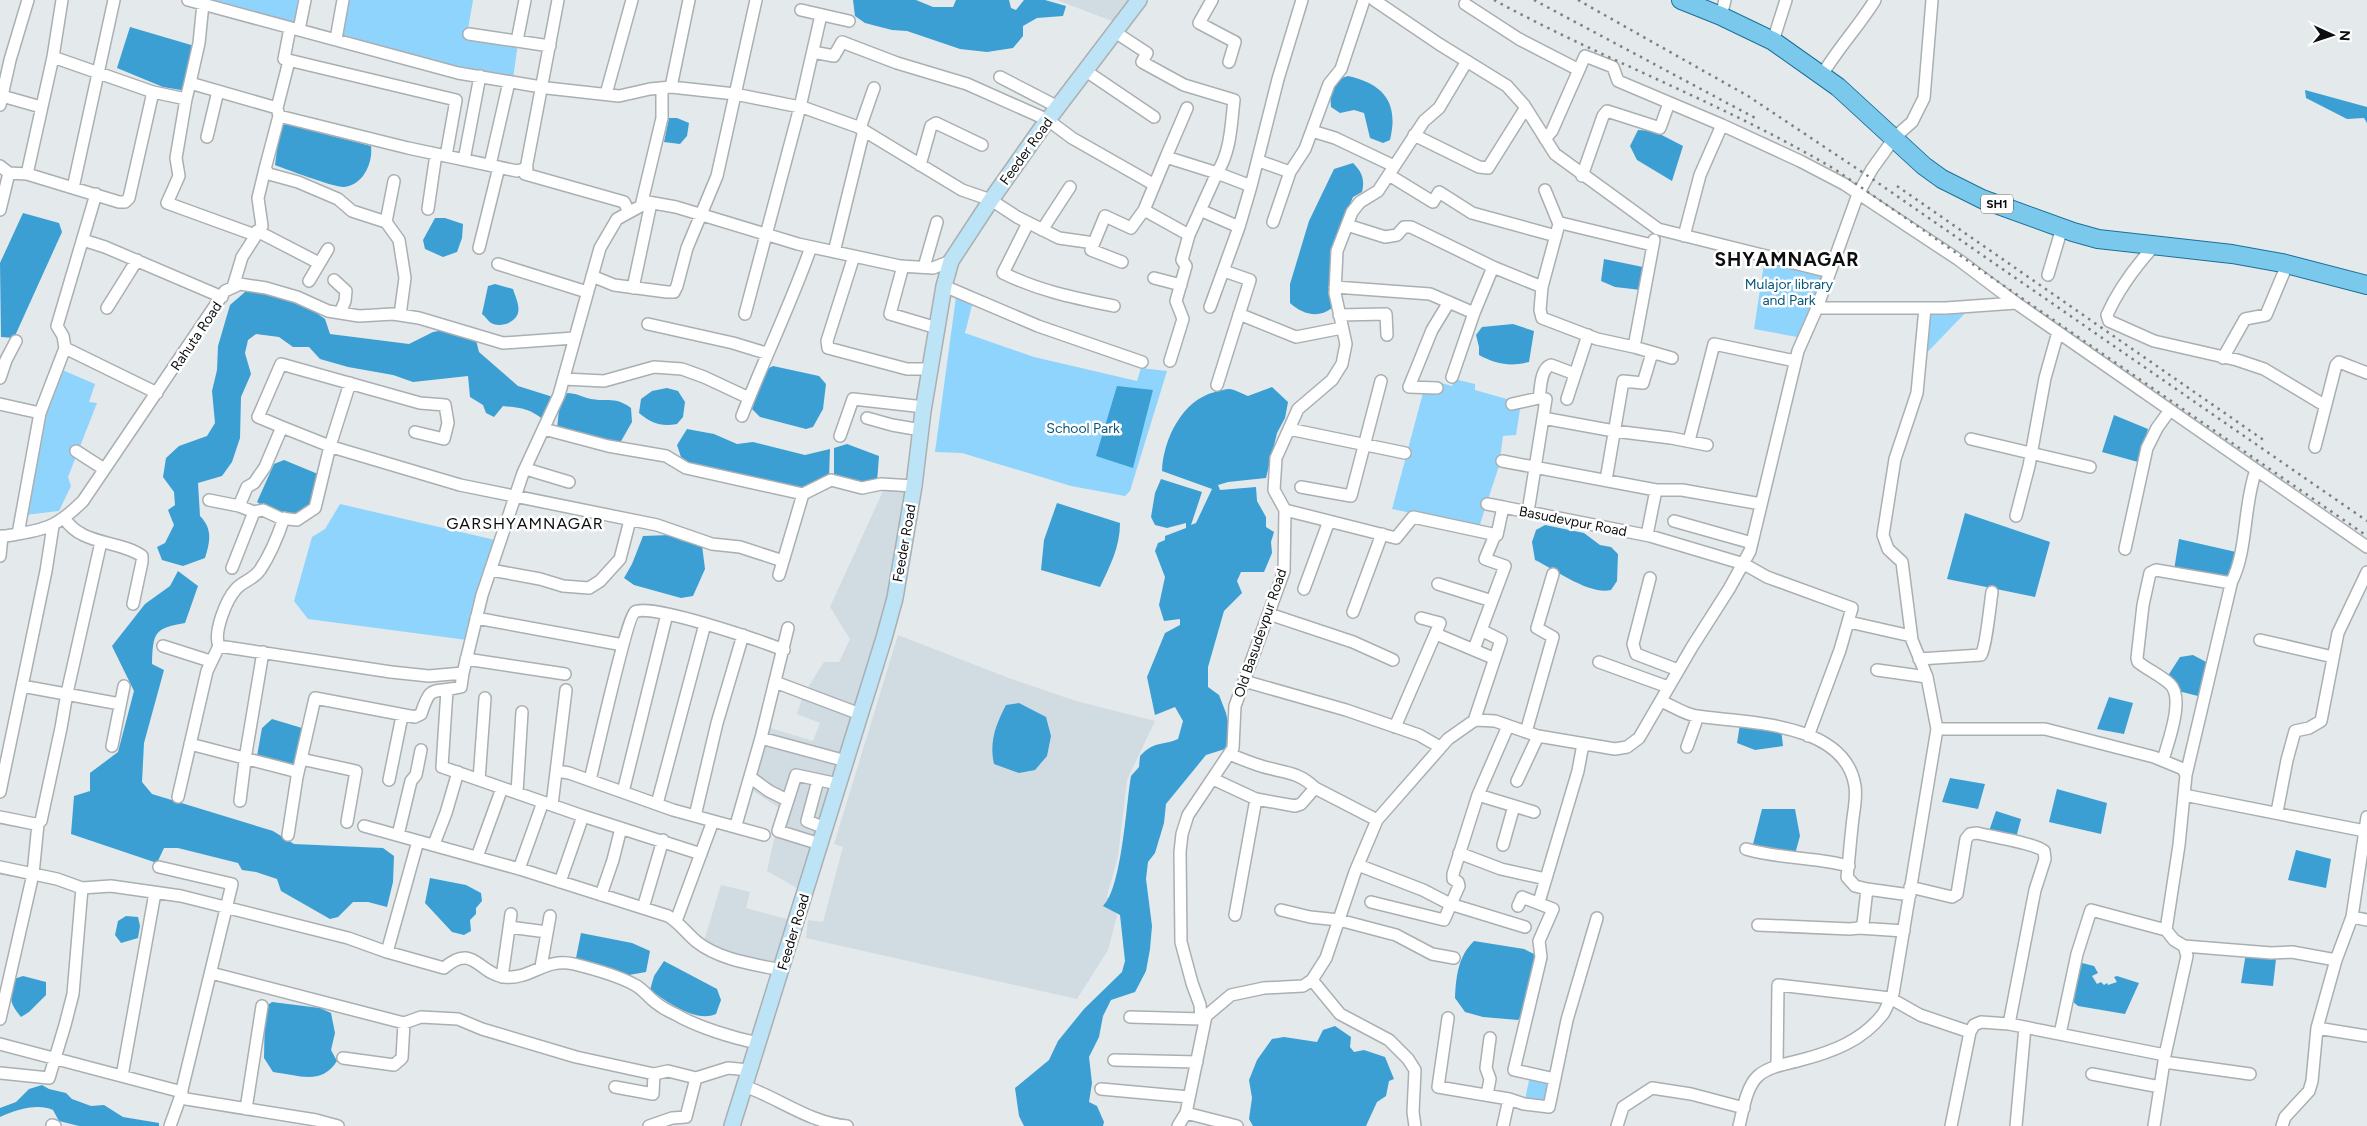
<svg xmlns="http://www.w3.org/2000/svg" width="2367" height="1126" viewBox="0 0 2367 1126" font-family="Figtree,sans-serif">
  <rect width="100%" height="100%" fill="#e4e9ec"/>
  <path fill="#d0dbe2" d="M1057 0H1135L1117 23Z
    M911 488 891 599 802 891 767 871 781 809 750 789 767 727 813 741 820 723 797 714 803 695 824 662H839L850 639 830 607 884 489Z
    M898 635 1006 677 1076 701 1155 721 1127 780 1118 856 1107 896 1117 916 1108 950 1077 999 806 938 808 920 823 922 843 847 834 844Z
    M721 885 750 892 746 908 794 921 780 966 722 953 704 941Z"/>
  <path fill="#8fd4fd" d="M202 0H302L297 26Z
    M347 0H473L467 35 518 43 513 79 469 72 341 34Z
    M1766 251 1825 262 1808 339 1754 329Z
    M956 297 972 305 965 333 1034 357 1137 381 1141 368 1167 371 1130 491 1125 496 1071 486 962 453 935 452Z
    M1969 309 1918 362V310Z
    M60 369 95 384 89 402 97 403 68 477 71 486 59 511 25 515 44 415Z
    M1454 379 1475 384V390L1521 403 1516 435 1503 436 1499 466 1479 527 1392 509 1424 389 1431 387 1434 381 1452 386Z
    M340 504 495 540 476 593 467 640 308 619 294 601 312 537 325 529Z
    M1530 1076 1555 1079 1549 1107 1524 1104Z"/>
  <path fill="#3b9fd4" d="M853 0H916L933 7H953L956 0H1009L1011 8 1016 10 1024 0H1045L1066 6 1063 16 1037 18 1023 26V36L1013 48 987 52 960 49 907 31 892 30 865 23 855 16Z
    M130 27 198 47 187 91 163 87 117 68Z
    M1348 76C1384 84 1399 103 1390 140L1383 143 1370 138 1364 113 1354 110 1340 113 1331 107 1330 92 1335 80Z
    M2305 90 2367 107V123L2364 118 2347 119 2306 98Z
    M669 118H677L689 123 687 136 680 144 664 142Z
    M285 124 371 146C373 162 364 185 344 187 336 188 285 169 275 165L280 127Z
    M1638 130 1654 131 1683 146 1672 181 1637 160 1630 146Z
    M1353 163C1362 172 1365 179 1362 192L1353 197 1336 239 1332 308C1318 319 1302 314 1290 303V284L1309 221 1334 169Z
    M23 213 59 223 62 232 14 338 1 337 0 263Z
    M435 218H445L463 224 462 238 457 252 443 257 425 249 423 240Z
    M1604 259 1643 267 1641 290 1615 287 1601 281Z
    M495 284 513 289C515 296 520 305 518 313 515 323 500 328 491 323 488 321 485 316 482 314L488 286Z
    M245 292H265L299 301 325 319 330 334 409 344 433 332 444 330 476 340 479 352 518 386 553 397 544 420C528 408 522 408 503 406L494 417 486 413 483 405 470 397 468 376 413 382 393 375 348 367 320 359 309 347H293L279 337 256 334 248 340 245 353 251 374 241 397 240 438 232 462 222 476 198 483 200 516C213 529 210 542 205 558L183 566 162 560 157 547 165 543 174 525 168 510 175 505 174 492 163 477 166 458 179 446 207 436 215 423 212 391 217 370 218 346 230 305Z
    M1513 324 1534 331 1529 362C1510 367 1496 364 1479 355V347L1476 335 1482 327Z
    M773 366 819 376 826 384 823 409 813 427 806 429 760 417 752 409 765 370Z
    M1117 386 1153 390 1133 468 1096 456Z
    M1272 387 1288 402 1285 418 1277 433 1266 478 1228 482 1218 485 1220 490 1256 487 1257 501 1266 517V527L1274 532 1271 542 1272 553 1264 572H1241L1237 581 1242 593 1224 611 1208 667V687L1219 695 1226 713 1230 732 1225 749 1206 755 1166 804 1164 823 1155 853 1148 862 1146 879 1152 926 1150 949 1146 971 1135 992 1111 1000 1103 1016 1099 1037 1089 1057 1092 1083 1089 1102 1097 1106 1104 1122 1103 1126H1024L1019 1116 1015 1088 1049 1060 1058 1041 1084 1009 1122 972 1125 961 1120 915 1103 906C1122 888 1126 804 1131 776L1139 767 1140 756C1154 741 1161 746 1178 739L1183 721 1175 707 1155 715 1147 677 1165 633 1180 625V619L1164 621 1159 605 1165 577 1155 551 1158 543 1165 540V536L1186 528V523L1167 528 1155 525 1151 517 1155 493 1161 479 1202 492 1191 525 1196 523 1212 489 1162 471C1163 440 1182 400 1215 392 1219 391 1225 389 1230 389 1236 390 1243 394 1248 396Z
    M667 388 678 391 685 402 683 417 677 424C661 427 651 423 639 413L641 399 652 391Z
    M567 393C576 393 582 397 591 399 608 402 615 396 631 408L632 422 620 443 557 429 559 409Z
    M2114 415 2148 429 2138 462 2102 452Z
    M687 429 714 434 737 444 753 442 805 455 830 449 829 477 801 492 690 463 681 457 677 445Z
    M847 444 879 456 877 482 860 485 834 479V448Z
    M284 460 318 474C317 491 312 504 299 515L271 511 257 502 274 464Z
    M1057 503 1120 523C1120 547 1110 566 1100 587L1041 570 1044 540Z
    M1965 513 2050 542 2035 597 1947 579Z
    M1545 525 1584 533 1600 545 1611 547 1618 554 1617 581 1611 590C1589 595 1556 570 1535 560L1532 542 1536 530Z
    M670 535 682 541 702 545 705 569 693 596 681 598 634 585 624 578 632 564 643 536Z
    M2179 539 2236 552 2229 580 2174 570Z
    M178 571 198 586 185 623C154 628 153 633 152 664L164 670 144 743 142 782 152 794 273 831 294 844 383 848 394 856 393 882 387 907 368 902H353L338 917 330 919 281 891 277 879 256 872 242 870 238 863 178 848H164L157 863 71 834 74 796 90 791V773L118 752 134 691 112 646 145 604 170 586Z
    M2193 655 2210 664 2214 685 2198 696 2182 692 2175 697 2164 682 2180 657Z
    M2109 697 2133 703 2124 734 2097 729Z
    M1019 703 1046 717 1051 736 1047 756 1035 770 1019 773 994 764C989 742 996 724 1006 705Z
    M272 719 302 728V742L294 767 257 756 262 728Z
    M1740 724 1781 729 1783 746 1755 750 1737 743Z
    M1950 778 1985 784 1978 809 1942 802Z
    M2057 789 2107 803 2101 834 2049 822Z
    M1762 809H1795L1800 836 1795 854 1752 848Z
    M1996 811 2021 819 2016 838 1989 831Z
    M2296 850 2331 859 2326 888 2288 880Z
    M430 878 466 885 481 893 482 901 476 908V914L470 920 471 931 464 935 452 932 425 903Z
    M126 916 138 917 140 926 138 938 121 943 115 935 118 921Z
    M581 933 632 943 650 951 646 972 629 975 584 963 576 958Z
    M1474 941 1524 949 1536 955 1524 1014 1518 1020 1483 1017 1465 1012 1455 998C1456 977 1458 956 1474 941Z
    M2246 953 2276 959 2273 986 2241 983Z
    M664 961 717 989 721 1000 716 1014C695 1023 668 1002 650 990L654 976Z
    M2082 963 2094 966 2098 973 2092 976 2097 984 2101 982 2104 985 2107 983 2108 985 2117 982 2114 977 2117 976 2139 983 2125 1014 2078 1006 2072 1001Z
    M23 976 46 982V995L29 1012 21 1017C9 1003 9 997 14 979Z
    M272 1002 320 1008 331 1013 335 1033 331 1050 337 1061C321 1086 299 1075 273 1072L264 1058 265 1007Z
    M1335 1026 1351 1037 1350 1047 1354 1052 1364 1050 1385 1057 1394 1079 1389 1081 1386 1096 1377 1102 1366 1126H1253L1249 1119 1252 1098 1249 1080 1257 1060 1272 1039 1284 1037 1317 1042 1323 1030Z
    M42 1085 49 1089 66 1093 72 1099 91 1106 104 1105 123 1117 159 1123V1126H79L59 1121 53 1110C37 1103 16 1110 0 1117V1108L16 1102 29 1089Z"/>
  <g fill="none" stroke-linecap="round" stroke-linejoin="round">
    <defs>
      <path id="street" d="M188 0 458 73 547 88 619 96 650 89 671 87 735 94 805 108 858 127 962 190 991 200 1017 217 1059 238 1094 243
        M558 0 525 174 624 202 629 212
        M1212 0 1199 23 1235 42 1229 62
        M1374 0 1439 44 1507 86 1524 105 1555 154 1658 229 1830 272
        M1465 4 1519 39 1579 70
        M801 10 849 21
        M1721 16 1725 0
        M290 28 284 59 456 100 446 156
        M299 30 305 0
        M1115 32 1147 53 1142 62 1184 85 1234 100C1231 125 1231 151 1217 173L1166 157 1144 210 1131 228 1105 216 1091 250 1122 262
        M469 34 550 46
        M336 39 343 0
        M517 41 525 0
        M1773 41 1786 0
        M813 52 834 56 842 42 897 63 967 84 1048 120 1072 138 1153 184
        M1086 71 1154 117
        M1822 75C1838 48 1859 26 1875 0
        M1000 77 1058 107
        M190 83 199 43 203 4
        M671 87 689 0
        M153 92 186 99 190 83 277 108 279 116 265 169 269 174 298 182 338 199 352 211 386 222 399 240 405 278 400 315
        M606 94 632 0
        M2 96 41 107
        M186 99 176 158 179 176 167 203 255 235
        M0 105 10 60 28 0
        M277 108 289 61
        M279 116 408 148 517 171 527 168
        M860 128 874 88
        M1312 131 1335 138 1394 166
        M1414 135 1479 167 1488 168 1525 109
        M207 137 218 91
        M1545 139 1552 131 1585 56 1613 67 1618 81 1722 125
        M1166 157 1187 108
        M464 160 480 76
        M1259 161 1290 172
        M490 165 509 82
        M920 165 931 126 936 123 982 145
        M0 166 9 173 27 174 119 202H125L129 198 153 92 53 57
        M27 174 53 57 62 0
        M1389 175 1433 202 1439 192 1472 213 1556 236
        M1582 176 1603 116 1607 111 1660 128 1669 103
        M73 188 114 0
        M1545 190 1559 224
        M641 206 662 118V88
        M428 209 436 154
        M0 210 9 173
        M1144 210 1189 235
        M1200 210 1239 227 1210 307
        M386 222 394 181
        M1273 222 1290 172 1305 149 1329 84 1341 69 1364 0
        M1028 223 1003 273C1039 291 1075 298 1114 306
        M1347 225 1385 237 1397 235 1404 227H1411L1493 267
        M1239 227 1251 186
        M1042 230 1070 187
        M257 231 319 263
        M1684 236 1700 175 1722 125 1800 161 1844 184 1959 260 2016 303
        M83 240 105 247 222 297
        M2154 246C2135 267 2119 288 2107 315L2109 321 2154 341 2237 360 2264 369 2324 405
        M479 248 499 167
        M834 252 864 130
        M854 256 827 341 828 348 907 369H930
        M498 264 587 292
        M903 266 890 314 937 328
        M924 267 937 222
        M2048 275 2062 228
        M592 276 614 285 667 292H674L677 286 687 248 717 176 756 0
        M1154 278 1181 285
        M334 280 346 291 345 301 340 313
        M309 281 328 249
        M944 286 1038 326 1142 362
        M233 287 242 257 262 226 258 198 265 169
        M1335 287 1430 294 1474 313 1493 267 1542 287 1559 224 1561 223 1652 245
        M1542 287 1540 310 1542 318 1597 339 1634 347 1654 240
        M633 288 651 203
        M107 308 137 260
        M1817 308H1946L2016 303 2367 547
        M745 314 800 107 821 15
        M1239 314 1296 337 1342 328
        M1339 315 1386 314 1387 335
        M648 324 733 343 766 353
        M1634 347 1672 358
        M65 348 63 336 57 326 96 194
        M2223 358 2245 319 2266 315 2287 265
        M1170 361 1183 319 1176 301 1186 266 1182 260 1189 235 1217 173 1251 186 1278 79 1302 0
        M1452 377 1474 313
        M0 378 6 360 16 341
        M564 379 604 381 654 367 682 369 704 377 749 398
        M1217 385 1250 280 1224 271
        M1437 388 1409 387 1432 330 1449 302
        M1539 398C1541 388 1540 369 1551 365L1575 374
        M1567 399 1588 335
        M0 404 40 413
        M1512 404 1539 398 1546 399 1528 512
        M742 416C764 359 791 304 811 247
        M867 418 892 425 921 430
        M1543 418 1614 431 1671 438 1707 445
        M282 427 258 417 281 364 420 403 445 405 448 423 444 439 415 432
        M544 429 608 446 666 456 686 468 803 494
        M1289 429 1405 453
        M840 436 853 399 924 407
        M1971 439 2090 467
        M1689 441 1714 344 1795 361
        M2315 447 2336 365 2339 362 2367 373
        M76 451 104 469
        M1502 461 1656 490 1647 535
        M526 469 569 482
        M1606 480 1623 381 1643 383 1652 353
        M1301 487 1351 496 1381 381
        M1656 490H1682L1761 504
        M209 500 239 506
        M1487 504 1503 507
        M1285 510 1396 538 1413 517 1497 535 1503 507 1650 536 1744 564 1767 577 1852 608 1840 650 1808 736
        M254 512 239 506 247 487 254 483 265 467 282 427 332 447 460 485 657 525 712 544 740 547 783 561
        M2016 516 2029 466 2045 378 2058 332
        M65 519C81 545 119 540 142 556V562L133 604
        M1674 521 1752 543
        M18 534 40 413 65 348 157 393
        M0 537C41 530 53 531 83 501L225 291 240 284 266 288 297 297 328 311 359 316 393 314 419 318 503 343 574 338
        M2125 549 2147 448 2157 428 2170 410
        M0 556 2 536
        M232 568 254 512 263 510 280 518 297 520 315 508 330 446 350 383
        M491 570 540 579 563 586 589 588 600 581 620 559 630 520
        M779 575 803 494 831 480 862 488 881 484 914 486
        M1650 578 1633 644 1636 654 1678 670
        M1438 584 1492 601
        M1304 589 1329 521
        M1353 612 1382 534
        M1269 614 1353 642 1393 660
        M476 618 623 645
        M1849 622 1911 636
        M1436 634 1493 658
        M2260 640 2333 657
        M163 646 210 661
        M219 646 391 672 429 676 463 673 461 687C432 694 431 683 421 714L415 717 315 698 297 777 288 835
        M219 646C213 633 226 600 236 589 243 581 253 580 260 570 270 555 278 536 284 518
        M1474 649 1505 566 1485 559 1495 535
        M466 659 565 674
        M1919 659 1981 655C1986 648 1990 605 1992 592
        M1599 662 1668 687
        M1877 670 1927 677
        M463 673 482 595 523 473 559 395 600 248 617 219 648 202 676 207 798 244 900 266 933 268 951 261
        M1244 681 1346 710 1419 735 1440 747
        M775 682 860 714
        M22 686 120 704
        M447 690 442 767 583 816 701 854
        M1661 701C1671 705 1684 714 1696 716 1744 723 1845 721 1855 786 1857 800 1853 813 1852 827 1850 844 1849 860 1847 877L1855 886 1867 889 1863 924 1859 928 1850 929 1758 925
        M1474 721 1501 640 1481 630
        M1395 727 1440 623 1421 618
        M1937 729H2045L2154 757 2183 769 2186 775 2179 845 2166 930 2174 940 2184 946 2187 956 2165 1055 2154 1126
        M1526 732 1553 637 1537 628 1553 574
        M761 738 846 761
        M190 744 298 772
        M112 746 124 686
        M1687 747 1698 716
        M1229 754C1239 758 1249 762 1258 765 1281 773 1297 770 1315 788
        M301 759 356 771 347 822
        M2163 760C2168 742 2185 698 2170 684 2160 675 2148 670 2138 662L2137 658 2143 605 2150 573 2156 570 2231 583C2248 551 2243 505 2256 470
        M557 771 569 773 673 810 713 821
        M2186 775 2232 580
        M750 777 769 791 787 800
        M1213 779 1256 799 1295 806 1301 804 1315 788 1377 820
        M389 780 402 716
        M479 780 485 698
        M590 780C595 760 627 617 635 612 649 602 763 642 784 650
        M818 780 807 821 825 828
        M1517 781 1538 736
        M0 792 46 571 53 526
        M623 792 667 614
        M517 793 522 712
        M1478 795 1534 812
        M2184 795 2365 831
        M178 797 207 671 219 646
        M240 801 246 753 263 652
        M657 804 705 624
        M552 805 566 690
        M2277 812 2287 760 2295 731 2309 728 2321 721 2338 633 2367 572
        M695 816 717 723 743 635
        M0 817 35 824 41 821 61 728 67 693 101 542
        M736 825 761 738 788 628
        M364 826 418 841 387 952
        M398 835 411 781 416 775 421 750
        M418 841 523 870 668 916C680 923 687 934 697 942 720 960 753 964 781 970
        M434 844 446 813 458 772
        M820 844 778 831 796 775 838 784
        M1503 845 1514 806
        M1746 849C1780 859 1815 857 1849 866
        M1459 853 1501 869 1546 879
        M477 857 502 788
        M1358 865 1423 890 1450 904 1525 927
        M0 867 57 879 82 888 111 886 181 896 348 938 387 952 444 968C473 942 479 974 504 977 531 980 545 957 574 964 594 969 617 975 635 985 643 989 648 997 655 1002 661 1007 668 1011 675 1014 697 1027 733 1038 758 1043
        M159 867 232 884 180 1098 170 1126
        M519 869 543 802
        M560 882 583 816
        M1910 887 1952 897 1957 894 1966 839 1970 834 1977 833C1992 837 2034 843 2044 851L2045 859 2035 890 2009 1024
        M1867 889 1910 895
        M601 895 613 860 621 828
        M1371 902 1444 920 1459 886 1458 882 1453 879V874L1478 795 1508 726
        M1539 902 1578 771 1583 744
        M1518 906 1522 897 1553 909 1539 941 1541 957 1514 1070 1555 1079
        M643 908 663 840
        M1281 910 1310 917 1339 920 1396 935 1432 954 1454 958
        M1235 915 1256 799
        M2352 917 2367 920
        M676 921 713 821 764 835
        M509 927 547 932
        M1859 928 1904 931
        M2184 946 2271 953 2292 952 2336 960
        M541 967 550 916
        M211 973 404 1023 402 1058 394 1065 343 1058
        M502 977 511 914
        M1312 980 1340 1014 1389 1040 1408 1059 1415 1070 1413 1112 1415 1126
        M1130 1017 1201 1019 1206 1016
        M1448 1018 1438 1087 1509 1099
        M0 1019 33 874 38 824
        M1201 1019 1200 1005 1192 983 1181 942 1180 852 1182 834 1188 815 1233 748 1235 706 1284 571 1285 510 1274 490 1276 458 1298 409 1332 380 1342 364 1346 344 1335 293 1337 251 1352 212 1360 202 1378 191 1424 121 1439 108 1467 61
        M404 1023 421 1017 458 1019 482 1029 576 1057 654 1074 668 1071 696 1078 728 1068 749 1070
        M2317 1028 2367 1036
        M2060 1034 2077 954 2091 910 2166 930
        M0 1044 182 1092
        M1114 1060 1197 1062
        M2164 1062 2250 1074
        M1777 1066 1778 985 1890 998 1920 1015 1970 1032
        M0 1073 49 1078 65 1025 73 994 82 888
        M2092 1074 2160 1087
        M122 1076 155 893
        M744 1086C779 1098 810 1123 847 1126
        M615 1087 653 1094 654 1074
        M1101 1089 1189 1097
        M1487 1095 1490 1079 1486 1068 1490 1038
        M180 1098 316 1120 338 1126
        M246 1109 262 1006
        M1186 1113 1237 1126
        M52 1125 55 1126
        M649 1126 672 1118 686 1117 696 1078
        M1178 1126 1186 1113 1206 1016 1231 995 1264 988 1303 986 1312 980 1326 958 1355 872 1377 820 1448 739 1475 720 1495 721 1538 736 1615 749 1627 747 1639 738 1692 647 1729 589 1750 551 1798 351 1817 308 1858 194 1872 169 1895 137 1912 122 1924 98 1932 0
        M1503 1126 1509 1099 1524 1104 1549 1107 1567 1020 1597 918
        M1617 1126 1623 1107 1652 1088 1691 1094 1744 1108
        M1739 1126C1743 1111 1746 1087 1758 1076 1769 1066 1787 1064 1801 1060 1832 1052 1862 1041 1883 1014 1887 1008 1889 1000 1893 994L1937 729 1927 677 1912 640 1902 562 1888 549 1883 535 1895 459 1917 393 1925 308
        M1951 1126 1970 1032 1974 1025 1981 1022 2009 1024 2165 1055
        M2016 1126 2025 1027
        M2282 1126 2285 1117 2309 1091 2312 1081 2317 1028 2336 960 2352 917 2367 817"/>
      <path id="secondary" d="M732 1126 884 638 895 598 914 486 923 411 944 286 951 261 991 200 1041 129 1139 0"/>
      <path id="primary" d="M1681 0 1721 16 1773 41 1838 87 1924 166 1942 179 1982 199 2073 232 2098 239 2232 254 2282 263 2367 285"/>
    </defs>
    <use href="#street" stroke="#aaafb2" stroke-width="14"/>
    <use href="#secondary" stroke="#aaafb2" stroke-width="18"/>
    <use href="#primary" stroke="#1a7098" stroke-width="20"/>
    <use href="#street" stroke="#fff" stroke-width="11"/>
    <use href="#secondary" stroke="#bce4f6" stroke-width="15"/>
    <use href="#primary" stroke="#7ac9ed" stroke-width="18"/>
    <path stroke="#7d8082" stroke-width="2.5" stroke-dasharray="2.5 5" stroke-linecap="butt" d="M1494 0C1606 61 1727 105 1836 170L2367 536
      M1534 0 1759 120
      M1578 0 1748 96 1868 176 2367 521
      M1897 186 2265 441"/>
  </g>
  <g text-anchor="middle" stroke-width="5" stroke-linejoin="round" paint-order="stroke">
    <rect fill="#fff" stroke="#555657" stroke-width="1" x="1981" y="194.5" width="32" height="19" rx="4"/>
    <g font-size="12" font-weight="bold" fill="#0c0e0f">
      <text x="1997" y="208">SH1</text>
    </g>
    <g font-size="14" fill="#0c0e0f" stroke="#fff">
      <text transform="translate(1026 151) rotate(-54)" y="5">Feeder Road</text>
      <text transform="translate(196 336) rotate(-56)" y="5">Rahuta Road</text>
      <text transform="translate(1573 521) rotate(11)" y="5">Basudevpur Road</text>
      <text transform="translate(904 543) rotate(-80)" y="5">Feeder Road</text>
      <text transform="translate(1260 633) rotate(-71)" y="5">Old Basudevpur Road</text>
      <text transform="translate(793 932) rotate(-73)" y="5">Feeder Road</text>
    </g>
    <g font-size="14" fill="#05567a" stroke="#fff">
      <text x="1789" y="289">Mulajor library<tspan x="1789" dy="16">and Park</tspan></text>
      <text x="1083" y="433">School Park</text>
    </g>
    <g font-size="16" letter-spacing="1" fill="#0c0e0f" stroke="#fff">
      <text x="525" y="529">GARSHYAMNAGAR</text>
    </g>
    <g font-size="19" font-weight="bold" letter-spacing="1" fill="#0c0e0f" stroke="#fff">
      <text x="1787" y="266">SHYAMNAGAR</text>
    </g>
  </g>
  <g transform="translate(2332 35) rotate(93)" stroke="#ffffff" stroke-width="4" paint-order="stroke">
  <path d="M0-4L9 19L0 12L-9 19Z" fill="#0c0e0f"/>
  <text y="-8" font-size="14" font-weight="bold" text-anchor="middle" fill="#0c0e0f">N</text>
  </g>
</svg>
